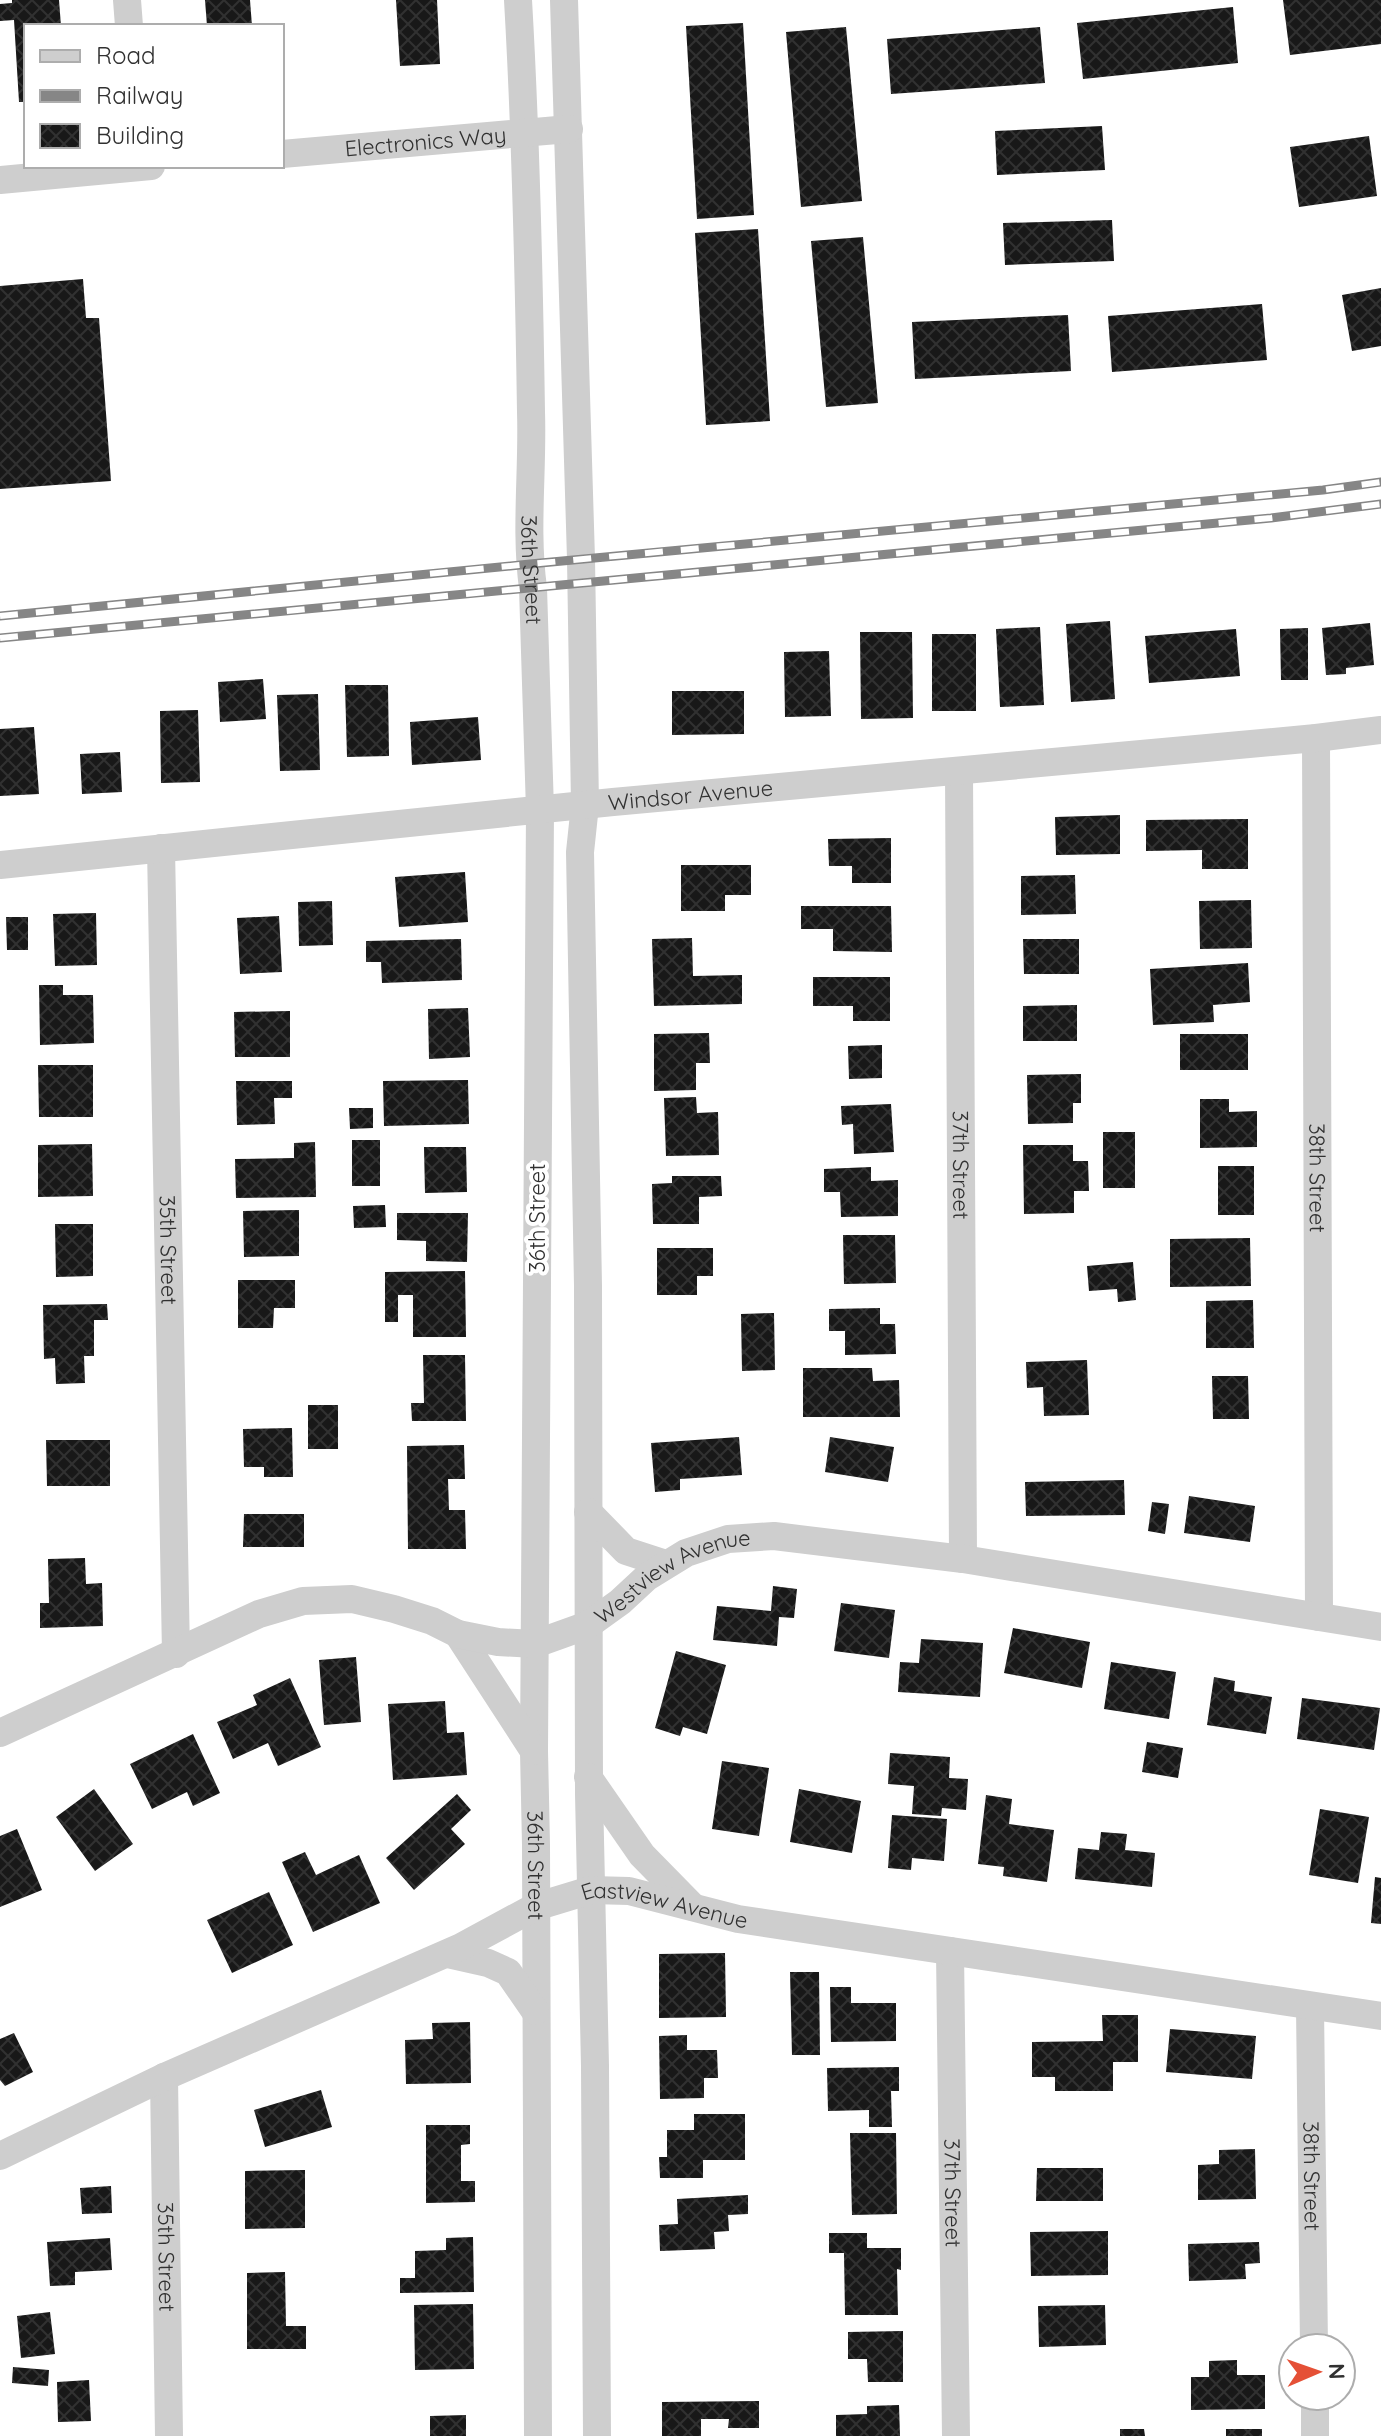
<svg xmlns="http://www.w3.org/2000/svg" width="1381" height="2436" viewBox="0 0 1381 2436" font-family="Quicksand,sans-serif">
  <defs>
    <pattern id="building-cross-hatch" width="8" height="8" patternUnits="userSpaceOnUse" patternTransform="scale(2)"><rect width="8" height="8" fill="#181818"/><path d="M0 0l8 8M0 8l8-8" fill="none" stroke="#313131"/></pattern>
  </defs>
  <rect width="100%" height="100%" fill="#fff"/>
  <path fill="url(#building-cross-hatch)" d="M12 0H59L61 26H26V102H19L14 20 0 21V4L12 3Z
    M205 0H250L252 26H207Z
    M396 0H437L440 64 400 66Z
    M1283 0H1381V44L1290 55Z
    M1233 7 1238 63 1083 79 1077 23Z
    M743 23 754 215 697 219 686 26Z
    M846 27 862 201 801 207 786 32Z
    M1040 27 1045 83 891 94 887 39Z
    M1102 126 1105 170 997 175 995 131Z
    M1369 136 1377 196 1299 207 1290 147Z
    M1112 220 1114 261 1005 265 1003 223Z
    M758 229 770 421 706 425 695 233Z
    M863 237 878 403 826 407 811 241Z
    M83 279 86 318H99L111 481 0 489V286Z
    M1381 288V346L1352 351 1342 295Z
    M1262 304 1267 360 1112 372 1108 316Z
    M1068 315 1071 371 915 379 912 322Z
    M1110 621 1115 699 1071 702 1066 624Z
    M1370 623 1374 665 1346 668V674L1326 675 1322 628Z
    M1040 627 1044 705 1000 707 996 629Z
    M1308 628V680H1281L1280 629Z
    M1236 629 1240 676 1149 683 1145 636Z
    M860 632H912L913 718 861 719Z
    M932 634H976V711H932Z
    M829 651 831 716 785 717 784 652Z
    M263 679 266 719 220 722 218 682Z
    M345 685H388L389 756 347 757Z
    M672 691H744V734L672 735Z
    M318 694 320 770 280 771 277 695Z
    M198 710 200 782 161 783 160 711Z
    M478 717 481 760 412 765 410 722Z
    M34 727 39 794 0 796V729Z
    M120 752 122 792 82 794 80 754Z
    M1120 815V854L1056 855 1055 817Z
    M1248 819V869H1202V850L1146 851V820Z
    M891 838V883H852V866H829L828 839Z
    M681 865H751V895H725V911H681Z
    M465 872 468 922 399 927 395 877Z
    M1075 875 1076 914 1021 915V876Z
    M1251 900 1252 948 1200 949 1199 901Z
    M332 901 333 945 299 946 298 902Z
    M801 906H891L892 952 833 951V929H801Z
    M96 913 97 965 55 966 53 914Z
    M279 916 282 972 240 974 237 918Z
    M6 917H28V950H7Z
    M692 938 693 976 742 975V1004L654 1006 652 939Z
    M461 939 462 980 382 983 381 962H366V941Z
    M1023 939H1079V974H1024Z
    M1248 963 1250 1002 1213 1005 1214 1022 1153 1025 1150 969Z
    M813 977H890V1021H853V1006H813Z
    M39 985H63V995H93L94 1043 40 1045Z
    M1077 1005V1041H1023V1006Z
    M468 1008 470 1057 429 1059 428 1009Z
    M290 1011V1057H235L234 1012Z
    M709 1033 710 1063H696V1090L654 1091V1034Z
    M1180 1034H1248V1070H1180Z
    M882 1045V1078L849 1079 848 1046Z
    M38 1065H93V1117H39Z
    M1081 1074V1103H1073V1123L1028 1124 1027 1075Z
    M468 1080 469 1124 384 1126 383 1081Z
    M236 1081H292V1098H274L275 1124 237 1125Z
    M696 1097 697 1113 718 1112 719 1155 666 1156 664 1098Z
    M1200 1099H1229V1112L1257 1111V1147L1200 1148Z
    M891 1104 894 1152 854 1154 853 1124 842 1125 841 1106Z
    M349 1108H373V1128L350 1129Z
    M1103 1132H1135V1188H1103Z
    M352 1140H380V1186H352Z
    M315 1142 316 1197 236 1198 235 1159 294 1158V1143Z
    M92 1144 93 1196 38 1197V1145Z
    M1023 1145H1073V1161H1088L1089 1191H1074V1213L1024 1214Z
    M424 1147H466L467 1192 425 1193Z
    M1218 1166H1254V1215H1218Z
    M871 1167V1181L898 1180V1216L841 1217 840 1192H824V1169Z
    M672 1176H721L722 1196 699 1197V1224H653L652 1184 672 1183Z
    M385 1205 386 1227 354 1228 353 1206Z
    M299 1210V1256L244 1257 243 1211Z
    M397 1213H468L467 1262 426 1261V1241L397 1240Z
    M55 1224H93V1276L56 1277Z
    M843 1235H895L896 1283 844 1284Z
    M1250 1238 1251 1286 1170 1287V1239Z
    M657 1248H713V1276H697V1295H657Z
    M1133 1262 1136 1300 1118 1302 1117 1289 1089 1291 1087 1266Z
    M465 1271 466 1337H413V1295H398V1322H385V1272Z
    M238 1280H295V1308H274L273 1328H238Z
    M1253 1300 1254 1348H1206V1301Z
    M107 1304 108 1320H94V1356H84L85 1383 56 1384 55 1358 44 1359 43 1305Z
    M880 1308V1324H895L896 1354 845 1355V1331H829V1309Z
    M774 1313 775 1370 742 1371 741 1314Z
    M423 1355H465L466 1421H412L411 1403H424Z
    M1087 1360 1089 1415 1044 1416 1043 1387 1027 1388 1026 1362Z
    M803 1368H872L873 1381 899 1380 900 1417H803Z
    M1212 1376H1248L1249 1419H1213Z
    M308 1405H338V1449H308Z
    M292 1428 293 1477H264V1467H244L243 1429Z
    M739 1437 742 1475 680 1479V1490L655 1492 651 1443Z
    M830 1437 894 1447 888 1482 825 1472Z
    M46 1440H110V1486H47Z
    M464 1445 465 1479H448L449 1510H465L466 1549H408L407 1446Z
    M1124 1480 1125 1515 1026 1516 1025 1482Z
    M1189 1496 1255 1506 1250 1542 1184 1533Z
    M1152 1502 1169 1504 1165 1534 1148 1531Z
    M244 1514H304V1547H243Z
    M85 1558 86 1584 102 1583 103 1626 40 1628V1603H49L48 1559Z
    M773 1586 797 1589 794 1618 779 1617 777 1646 713 1640 717 1606 771 1611Z
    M841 1603 895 1610 889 1658 834 1651Z
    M1013 1628 1090 1642 1082 1688 1004 1673Z
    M921 1639 983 1643 980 1697 898 1692 900 1662 919 1663Z
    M676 1651 726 1665 707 1734 683 1727 680 1736 655 1728Z
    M356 1657 361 1722 324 1725 319 1660Z
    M1111 1662 1176 1672 1169 1719 1104 1709Z
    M1214 1677 1235 1681 1234 1691 1272 1697 1266 1734 1207 1725Z
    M290 1678 321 1747 278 1766 268 1743 233 1759 217 1722 257 1705 253 1695Z
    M1302 1698 1380 1708 1374 1750 1297 1739Z
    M445 1701 447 1733 464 1732 467 1775 393 1780 388 1704Z
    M193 1734 220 1793 193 1806 187 1792 152 1809 130 1764Z
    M1147 1742 1183 1748 1178 1778 1142 1772Z
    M890 1753 950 1757 949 1778 968 1779 966 1810 942 1808 941 1816 912 1814 914 1786 888 1784Z
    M722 1761 769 1768 759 1836 712 1829Z
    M94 1789 133 1844 95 1871 56 1817Z
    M799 1789 861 1801 852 1853 790 1842Z
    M457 1794 471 1810 451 1829 465 1844 414 1890 386 1858Z
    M986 1795 1012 1799 1009 1824 1054 1830 1047 1882 1003 1876 1004 1867 978 1864Z
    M1320 1809 1369 1817 1358 1883 1309 1875Z
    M892 1815 947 1819 944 1861 912 1858 911 1870 888 1868Z
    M17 1829 42 1890 0 1907V1836Z
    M1101 1832 1127 1834 1125 1850 1155 1853 1152 1887 1075 1879 1078 1848 1099 1850Z
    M305 1852 316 1875 359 1855 380 1903 313 1932 282 1862Z
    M1375 1877 1381 1878V1924L1371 1923Z
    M269 1892 293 1945 232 1973 207 1920Z
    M725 1953 726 2017 659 2018V1954Z
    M790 1972H819L820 2055H792Z
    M830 1987H851V2003H896V2041L831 2042Z
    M1102 2015H1138V2062H1113V2091H1055V2077H1032V2042L1103 2041Z
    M470 2022 471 2083 406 2084 405 2040 433 2039 432 2023Z
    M1170 2029 1256 2036 1252 2079 1166 2072Z
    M14 2033 33 2072 5 2086 0 2080V2039Z
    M687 2035V2050H717L718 2078H704V2098L660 2099 659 2036Z
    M899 2067V2091H891L892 2127H869V2110L828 2111 827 2068Z
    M321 2090 332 2127 265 2147 254 2110Z
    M694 2114H745V2160H703V2178H660L659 2157H667V2130H694Z
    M426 2125H470V2144L461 2145V2181H475V2202L426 2203Z
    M850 2133H896L897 2214 852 2215Z
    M1255 2149 1256 2199 1198 2200V2165L1219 2164V2150Z
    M1037 2168H1103V2201H1036Z
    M305 2170V2228L245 2229V2171Z
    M111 2186 112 2213 82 2214 80 2188Z
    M748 2195V2214L728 2215 729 2231 714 2232 715 2249 660 2251 659 2225 678 2224 677 2199Z
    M1108 2231V2275L1031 2276 1030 2232Z
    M829 2233H867V2248H901V2270L897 2269 898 2315H845L844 2253H829Z
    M473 2237 474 2292 400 2293V2278H415V2251L446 2250V2238Z
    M110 2238 112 2270 75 2272V2285L50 2286 47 2242Z
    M1259 2242 1260 2263 1245 2264 1246 2279 1189 2281 1188 2244Z
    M285 2272 286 2326H306V2349H247V2273Z
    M473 2304 474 2369 415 2370 414 2305Z
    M1105 2305 1106 2345 1039 2347 1038 2306Z
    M50 2312 55 2354 21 2358 17 2316Z
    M903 2331V2382H868L867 2359H848V2332Z
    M1237 2360V2375H1265V2409L1191 2410V2377H1209V2361Z
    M13 2367 49 2370 48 2386 12 2383Z
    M89 2380 91 2421 58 2422 57 2382Z
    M759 2401V2428H728L729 2419H701V2436H662V2402Z
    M899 2405 900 2436H836V2415L867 2414V2406Z
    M466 2415V2436H430V2416Z
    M1120 2429H1144L1145 2436H1120Z
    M1226 2429H1262V2436H1226Z"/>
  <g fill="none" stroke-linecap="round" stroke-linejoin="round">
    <g stroke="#cecece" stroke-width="28">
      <path d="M127 0 129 26"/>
      <path id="s1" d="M518 0C526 137 529 275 531 412 533 470 525 530 533 588L540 810 534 1751 536 1845 538 2436"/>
      <path d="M564 0 581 559 585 805 580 852 588 1286 589 1794 595 2066 597 2436"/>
      <path id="s2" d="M282 154 569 129"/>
      <path d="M0 180 151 166"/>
      <path id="s3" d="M1316 738 1319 1617"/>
      <path id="s4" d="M959 771 963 1559"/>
      <path id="s5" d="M161 848 176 1654"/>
      <path id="s6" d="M0 865 613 802 1316 738 1381 730"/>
      <path d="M588 1512 626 1551 666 1564"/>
      <path d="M458 1634 534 1751"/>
      <path id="s7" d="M0 1733 259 1614 303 1601 352 1599 394 1609 432 1621 458 1634 498 1642 535 1644 588 1625 620 1602 647 1577 686 1553 728 1539 774 1536 963 1559 1381 1627"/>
      <path d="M588 1777 642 1855 693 1907"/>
      <path id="s8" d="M950 1951 956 2436"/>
      <path d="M448 1954 488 1963 508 1972 535 2011"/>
      <path id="s9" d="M1310 2006 1314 2348"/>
      <path id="s10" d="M164 2077 169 2436"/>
      <path id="s11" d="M0 2156 164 2077 461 1947 535 1907 591 1890 629 1891 738 1919 1381 2016"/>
      <path d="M1315 2396V2436"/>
    </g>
    <defs>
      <path id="rail" d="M0 616 530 564 1323 490 1381 482
        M0 638 1271 518 1381 504"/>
    </defs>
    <use href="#rail" stroke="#868686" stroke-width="9"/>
    <use href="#rail" stroke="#fff" stroke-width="6" stroke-dasharray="18" stroke-linecap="butt"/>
  </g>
  <g text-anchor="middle" stroke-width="8" stroke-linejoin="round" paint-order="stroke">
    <g font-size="22" fill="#313131" stroke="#fff">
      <text dy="8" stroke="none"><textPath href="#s2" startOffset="144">Electronics Way</textPath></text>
      <text dy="8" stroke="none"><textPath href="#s1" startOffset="570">36th Street</textPath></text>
      <text dy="8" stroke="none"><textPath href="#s6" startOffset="694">Windsor Avenue</textPath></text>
      <text dy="8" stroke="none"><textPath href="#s4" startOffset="394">37th Street</textPath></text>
      <text dy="8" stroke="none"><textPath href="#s3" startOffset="440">38th Street</textPath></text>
      <text transform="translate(537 1218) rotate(-90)" y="8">36th Street</text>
      <text dy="8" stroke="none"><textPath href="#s5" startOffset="402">35th Street</textPath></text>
      <text dy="8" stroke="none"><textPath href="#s7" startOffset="726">Westview Avenue</textPath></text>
      <text dy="8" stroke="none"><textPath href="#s1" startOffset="1866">36th Street</textPath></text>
      <text dy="8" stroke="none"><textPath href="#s11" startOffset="724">Eastview Avenue</textPath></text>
      <text dy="8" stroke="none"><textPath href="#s9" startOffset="170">38th Street</textPath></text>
      <text dy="8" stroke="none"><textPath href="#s8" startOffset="242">37th Street</textPath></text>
      <text dy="8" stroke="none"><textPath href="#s10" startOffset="180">35th Street</textPath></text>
    </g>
  </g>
  <rect x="24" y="24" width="260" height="144" fill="#ffffff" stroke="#adadad" stroke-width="2"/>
  <rect x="40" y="50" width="40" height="12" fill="#cecece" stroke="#adadad" stroke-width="2"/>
  <text x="96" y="64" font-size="24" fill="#313131">Road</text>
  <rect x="40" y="90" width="40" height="12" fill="#868686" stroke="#adadad" stroke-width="2"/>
  <text x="96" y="104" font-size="24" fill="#313131">Railway</text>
  <rect x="40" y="124" width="40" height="24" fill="url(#building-cross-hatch)" stroke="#adadad" stroke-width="2"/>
  <text x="96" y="144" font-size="24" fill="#313131">Building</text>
  <g transform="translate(1317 2372) rotate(88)"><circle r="38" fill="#ffffff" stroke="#adadad" stroke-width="2"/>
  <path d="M0-6L14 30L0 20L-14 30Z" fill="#e55036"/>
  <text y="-12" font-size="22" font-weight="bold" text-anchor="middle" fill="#313131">N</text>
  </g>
</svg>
